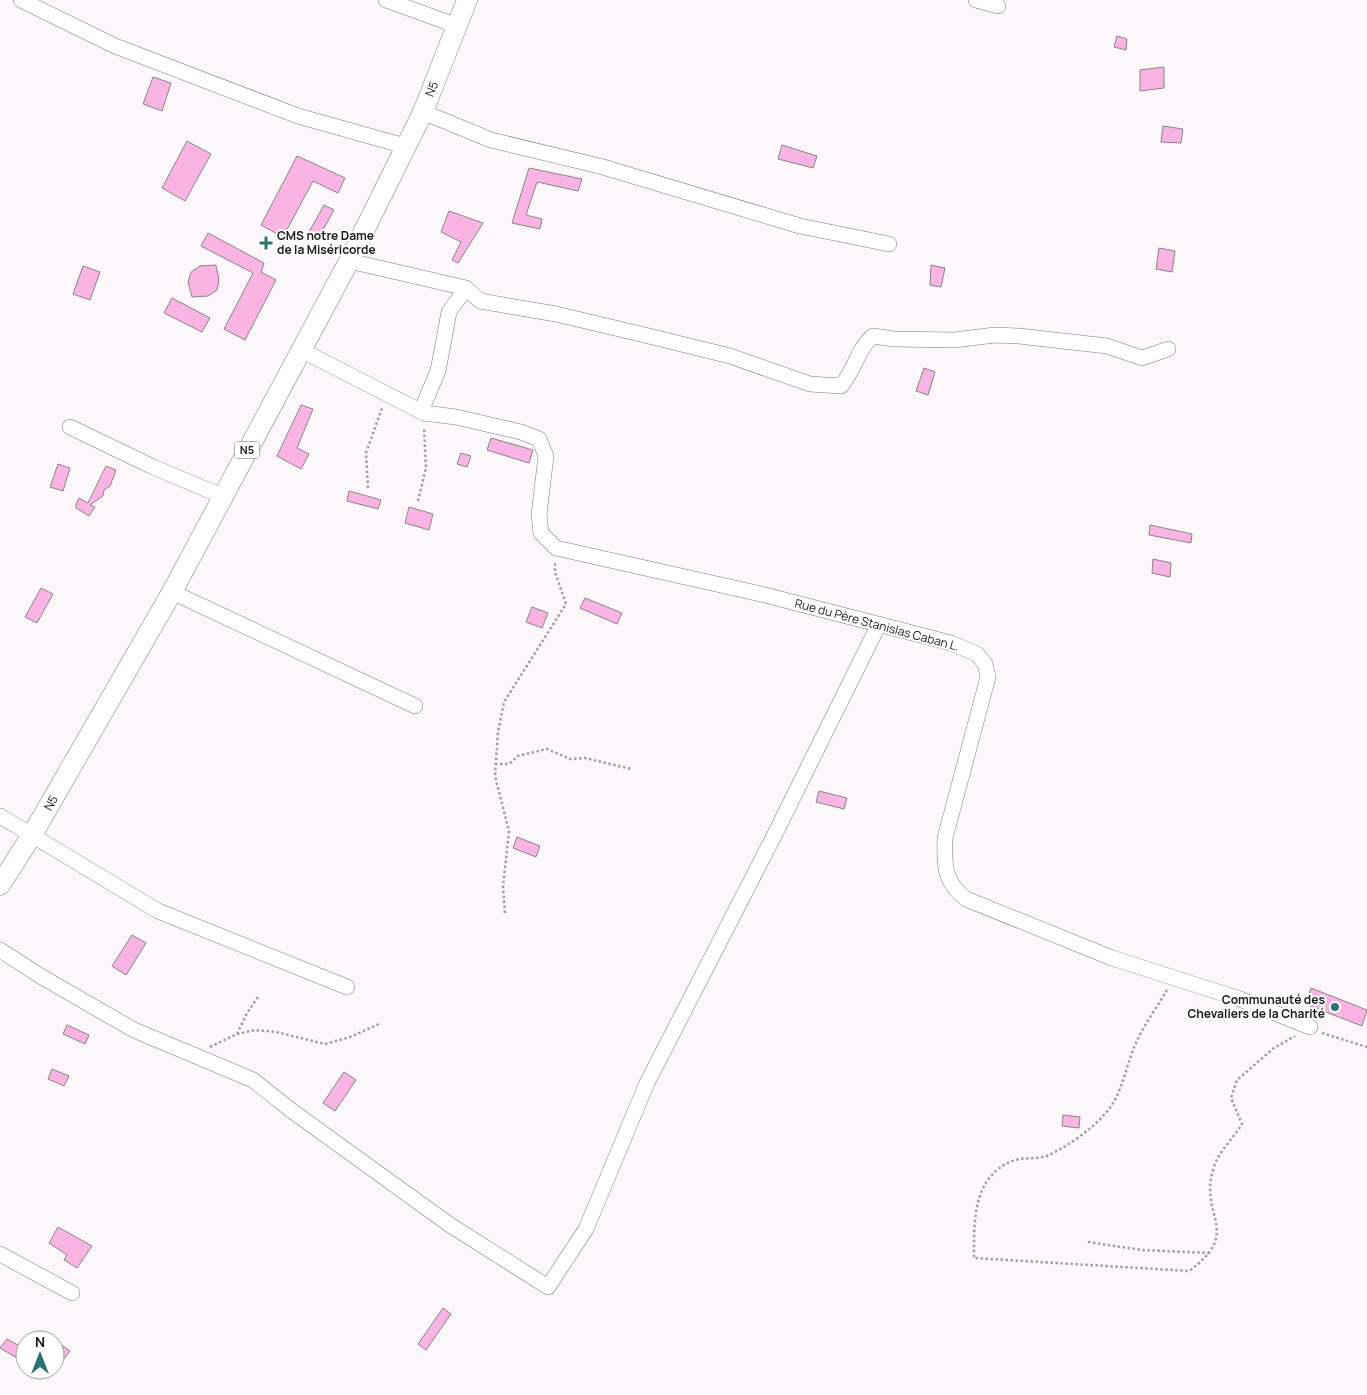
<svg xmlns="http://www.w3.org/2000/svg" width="1367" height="1395" viewBox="0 0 1367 1395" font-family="Manrope,sans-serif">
  <rect width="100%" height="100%" fill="#fbf7fa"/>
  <path fill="#f9b4e4" stroke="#898588" d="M1117 36 1127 39 1126 50 1114 47Z
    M1164 67V88L1140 91V70Z
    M153 77 171 83 162 111 143 104Z
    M1163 126 1183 129 1181 143 1161 142Z
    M187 141 211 154 185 201 162 188Z
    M782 145 817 156 813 168 778 159Z
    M297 156 345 178 338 193 313 181 283 237 261 225Z
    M529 168 582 179 578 191 537 182 526 215 542 219 540 229 512 223Z
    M324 205 334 210 319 237 309 232Z
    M449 211 483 223 458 263 452 260 461 242 441 232Z
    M208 233 264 263 261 272 276 280 245 340 224 329 253 273 201 246Z
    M1159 248 1175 251 1172 272 1156 269Z
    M216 265 219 280 217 290 208 296 192 297 188 282 191 272 200 266Z
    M931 265 945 268 941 287 930 285Z
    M83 266 100 272 90 300 73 294Z
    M172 298 210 318 202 332 164 313Z
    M924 368 935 372 928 395 916 391Z
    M301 405 313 409 297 448 309 454 301 469 277 456Z
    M491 438 533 450 529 463 487 450Z
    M461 453 471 456 467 467 457 464Z
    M58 464 70 468 63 491 50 487Z
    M106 466 116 470 110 486 104 490 103 496 90 505 95 507 89 516 76 508V504L79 498 88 503Z
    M349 491 381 500 378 509 347 501Z
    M409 507 433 514 429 530 405 523Z
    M1150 525 1192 534 1191 543 1149 535Z
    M1153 559 1171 563 1170 577 1152 573Z
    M41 588 53 594 37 623 25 617Z
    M585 598 622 613 617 624 580 608Z
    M532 607 548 613 542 628 526 622Z
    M819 791 847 798 844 809 816 802Z
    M517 837 540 846 536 857 513 848Z
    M132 935 146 943 126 975 112 966Z
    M1311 988 1367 1010 1362 1026 1305 1004Z
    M67 1025 89 1035 85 1044 63 1034Z
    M52 1069 69 1076 64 1086 48 1079Z
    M344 1072 356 1080 335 1111 323 1103Z
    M1063 1115 1080 1117 1079 1128 1062 1126Z
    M58 1227 92 1246 77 1268 64 1260 67 1255 49 1243Z
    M443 1308 451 1314 426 1350 418 1344Z
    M7 1339 25 1349 19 1359 0 1348Z
    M55 1340 70 1351 55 1371Z"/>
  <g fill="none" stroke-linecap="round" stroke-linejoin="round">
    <defs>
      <path id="minor" d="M21 0 115 46 298 116 405 146
        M386 0 458 26
        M976 0 998 6
        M423 112 491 140 603 167 800 226 889 244
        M349 261 466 288 480 301 556 314 657 338 730 356 810 384 841 386C854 372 857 349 873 336L894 339 954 340 995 335 1019 336 1107 346 1142 358 1168 349
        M301 350 424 413 456 417 521 432 539 439 546 456 539 514 541 533 556 548 765 595 951 643 977 654 985 664 988 677 945 838C944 865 944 882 966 899L1112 958 1237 998 1310 1027
        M421 411 438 371 449 312 466 288
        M70 427 151 466 222 496
        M172 592 415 706
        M0 816 158 911 347 987
        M0 950 42 977 134 1030 253 1080 292 1111 450 1225 548 1287 586 1229 647 1083 775 834 879 624
        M0 1254 72 1293"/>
      <path id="major" d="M0 885 32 835 172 592 349 261 423 112 467 0"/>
    </defs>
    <use href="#minor" stroke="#7e7b7d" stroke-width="16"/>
    <use href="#major" stroke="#7e7b7d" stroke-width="21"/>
    <path stroke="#a29fa1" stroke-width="2.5" stroke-dasharray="2.5 2.5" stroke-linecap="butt" d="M368 488 366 453 382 408
      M418 501 426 468 424 427
      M495 764H509L518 756 547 749 570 759 585 758 631 769
      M505 913 503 887 509 831 495 776 498 732 504 702 566 604 555 572V562
      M1167 990C1157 1007 1144 1025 1136 1043 1125 1067 1123 1095 1104 1115 1092 1129 1065 1148 1049 1155 1038 1160 1025 1157 1015 1160 972 1175 974 1222 974 1258L1189 1271C1243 1232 1199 1216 1213 1170 1217 1153 1233 1139 1242 1124L1231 1098 1237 1080 1274 1048 1295 1036
      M1322 1033 1367 1047
      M237 1034 255 1030 276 1032 325 1044 350 1037 379 1024
      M210 1047 237 1034 247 1013 258 997
      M1088 1242 1142 1250 1209 1253"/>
    <use href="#minor" stroke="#fff" stroke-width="15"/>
    <use href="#major" stroke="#fff" stroke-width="20"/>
  </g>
  <g fill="#2b746f" stroke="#fff" stroke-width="2">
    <path d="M263.5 235.5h5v5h5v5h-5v5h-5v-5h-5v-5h5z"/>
    <circle cx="1335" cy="1007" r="5"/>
  </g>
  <g text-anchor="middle" stroke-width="4" stroke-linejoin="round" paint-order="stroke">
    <rect fill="#fff" stroke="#605f5f" stroke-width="1" x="234.5" y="441.5" width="25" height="17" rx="4"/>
    <g font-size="11" font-weight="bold" fill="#1c1a1b">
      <text x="247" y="454">N5</text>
    </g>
    <g font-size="12" fill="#1c1a1b" stroke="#fff">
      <text transform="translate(432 89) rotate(-68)" y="4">N5</text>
      <text transform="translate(877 625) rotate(15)" y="4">Rue du Père Stanislas Caban L.</text>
      <text transform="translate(51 803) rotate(-60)" y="4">N5</text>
    </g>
    <g font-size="12" font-weight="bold" fill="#1c1a1b" stroke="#fff" text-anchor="start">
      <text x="277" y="240">CMS notre Dame<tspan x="277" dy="14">de la Miséricorde</tspan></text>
      <text x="1325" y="1004" text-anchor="end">Communauté des<tspan x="1325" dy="14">Chevaliers de la Charité</tspan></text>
    </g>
  </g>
  <g transform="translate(40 1355)"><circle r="24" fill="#ffffff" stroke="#a4a3a4"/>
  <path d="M0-4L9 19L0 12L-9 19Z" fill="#2b746f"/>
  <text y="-8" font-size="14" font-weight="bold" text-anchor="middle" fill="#1c1a1b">N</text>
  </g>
</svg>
